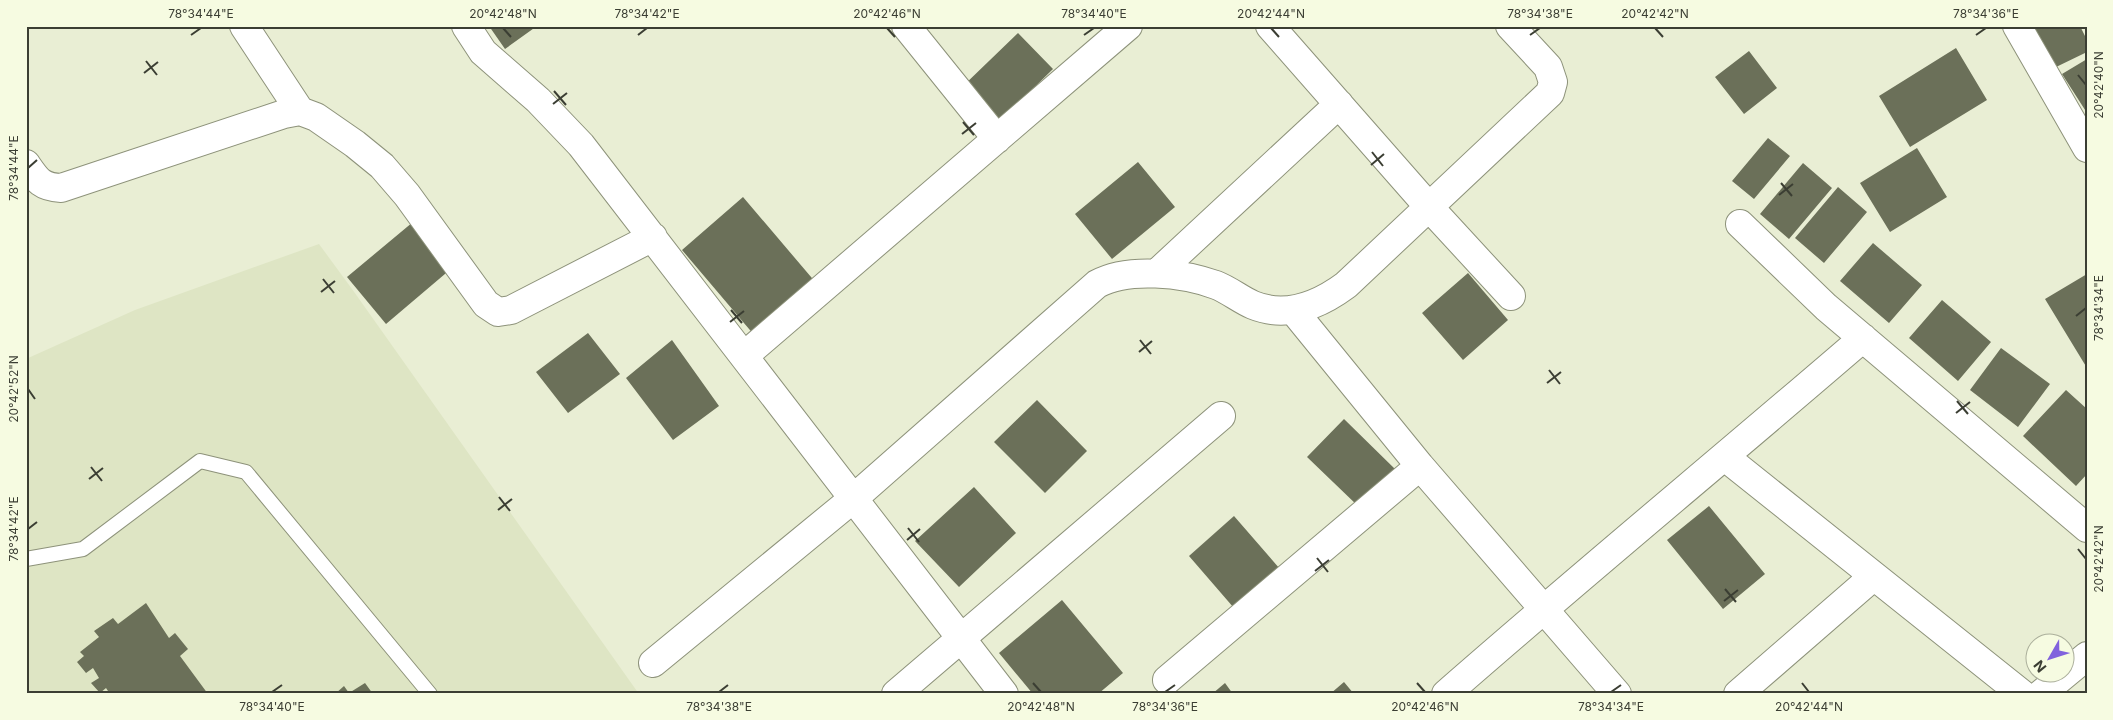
<svg xmlns="http://www.w3.org/2000/svg" width="2113" height="720" viewBox="0 0 2113 720" font-family="Inter,sans-serif">
  <rect width="100%" height="100%" fill="#e9eed4"/>
  <path fill="#dee5c4" d="M319 244 352 289 639 694H26V359L135 310Z"/>
  <path fill="#6b7059" d="M489 26H537L505 49Z
    M2033 26H2080L2087 40V52L2054 68Z
    M1018 33 1053 69 997 124 961 88Z
    M1956 48 1987 100 1910 147 1879 96Z
    M1749 51 1777 88 1744 114 1715 77Z
    M2087 59V113L2062 74Z
    M1768 138 1790 156 1754 199 1732 181Z
    M1917 148 1947 197 1890 232 1860 183Z
    M1138 162 1175 207 1112 259 1075 214Z
    M1803 163 1832 188 1789 239 1760 214Z
    M1838 187 1867 212 1824 263 1795 238Z
    M743 197 817 284 755 336 682 250Z
    M413 222 452 268 386 324 347 277Z
    M1873 243 1922 285 1889 323 1840 281Z
    M1468 273 1508 320 1463 360 1422 313Z
    M2087 274V368L2045 299Z
    M1942 300 1991 342 1958 381 1909 338Z
    M588 333 620 374 568 413 536 372Z
    M672 340 719 406 673 440 626 378Z
    M2001 348 2050 384 2018 427 1970 390Z
    M2066 390 2087 409V474L2076 486 2023 436Z
    M1037 400 1087 451 1045 493 994 442Z
    M1344 419 1396 470 1359 507 1307 457Z
    M974 487 1016 533 959 587 915 541Z
    M1709 506 1765 574 1723 609 1667 540Z
    M1234 516 1286 576 1240 615 1189 556Z
    M1062 600 1123 673 1098 694H1033L999 653Z
    M146 603 169 638 175 633 188 649 180 656 208 694H110L106 688 100 693 91 683 99 678 93 668 86 673 77 662 84 656 80 652 99 637 94 631 113 618 118 624Z
    M1344 682 1354 694H1330Z
    M365 683 373 694H335L344 686 349 693Z
    M1225 683 1233 694H1212Z"/>
  <g fill="none" stroke-linecap="round" stroke-linejoin="round">
    <defs>
      <path id="service" d="M26 559 83 549 200 461 246 472 430 694"/>
      <path id="minor" d="M244 26 300 111
        M466 26 483 52 538 100 581 145 1004 694
        M906 26 997 139
        M1270 26 1429 207 1511 296
        M2017 26 2087 148
        M26 164C37 180 41 187 61 188L284 114 300 111 316 117 355 144 382 166 407 195 486 304 498 312 511 310 653 237
        M1740 224 1826 307 2087 528
        M1157 273 1339 104
        M1293 310 1420 466 1617 694
        M744 356 1128 26
        M1725 457 2022 694
        M653 663 854 498 1097 284C1128 267 1183 273 1216 285 1229 290 1241 300 1253 305 1287 319 1319 305 1346 285L1550 93 1553 82 1548 67 1510 26
        M1167 680 1420 466
        M896 694 1221 416
        M1446 694C1584 573 1725 457 1863 338
        M1738 694 1874 576
        M2041 694 2087 656"/>
    </defs>
    <use href="#service" stroke="#8d927a" stroke-width="16"/>
    <use href="#minor" stroke="#8d927a" stroke-width="30"/>
    <use href="#service" stroke="#fff" stroke-width="14"/>
    <use href="#minor" stroke="#fff" stroke-width="28"/>
  </g>
  <path fill="none" stroke="#3b3e33" stroke-width="2" d="M503 28 511 37M887 28 895 37M1271 28 1279 37M1655 28 1663 37M191 35 201 28M638 35 647 28M1084 35 1094 28M1530 35 1540 28M1976 35 1986 28M146 61 157 75M144 73 158 62M2078 75 2086 85M554 91 566 105M553 104 567 93M963 122 974 135M962 134 976 123M1372 152 1383 166M1371 165 1384 154M28 168 37 160M1781 183 1792 196M1779 195 1793 184M323 279 334 293M321 292 335 281M731 310 742 323M2076 316 2086 308M730 322 744 311M1140 340 1151 354M1139 352 1152 341M1549 370 1560 384M1547 383 1561 372M28 389 35 399M1957 401 1968 414M1956 413 1970 402M91 467 102 481M89 479 103 468M499 497 510 511M498 510 512 499M908 528 919 542M28 529 37 522M907 540 920 529M2078 549 2086 559M1317 558 1328 572M1315 571 1329 560M1725 589 1736 602M1724 601 1738 590M1033 683 1041 692M1417 683 1425 692M1802 683 1809 692M272 692 282 685M719 692 728 685M1165 692 1175 685M1611 692 1621 685"/>
  <rect width="2113" height="720" fill="none" stroke="#f6fbe1" stroke-width="55"/>
  <g transform="translate(2050 658) rotate(231)"><circle r="24" fill="#f6fbe1" stroke="#abaf9b"/>
  <path d="M0-4L9 19L0 12L-9 19Z" fill="#8162dd"/>
  <text y="-8" font-size="14" font-weight="bold" text-anchor="middle" fill="#3b3e33">N</text>
  </g>
  <rect x="28" y="28" width="2058" height="664" fill="none" stroke="#3b3e33" stroke-width="2"/>
  <g font-size="12" text-anchor="middle" fill="#3b3e33">
    <text x="201" y="18">78°34'44"E</text>
    <text x="503" y="18">20°42'48"N</text>
    <text x="647" y="18">78°34'42"E</text>
    <text x="887" y="18">20°42'46"N</text>
    <text x="1094" y="18">78°34'40"E</text>
    <text x="1271" y="18">20°42'44"N</text>
    <text x="1540" y="18">78°34'38"E</text>
    <text x="1655" y="18">20°42'42"N</text>
    <text x="1986" y="18">78°34'36"E</text>
    <text transform="translate(2099 85) rotate(-90)" y="4">20°42'40"N</text>
    <text transform="translate(14 168) rotate(-90)" y="4">78°34'44"E</text>
    <text transform="translate(2099 308) rotate(-90)" y="4">78°34'34"E</text>
    <text transform="translate(14 389) rotate(-90)" y="4">20°42'52"N</text>
    <text transform="translate(14 529) rotate(-90)" y="4">78°34'42"E</text>
    <text transform="translate(2099 559) rotate(-90)" y="4">20°42'42"N</text>
    <text x="272" y="711">78°34'40"E</text>
    <text x="719" y="711">78°34'38"E</text>
    <text x="1041" y="711">20°42'48"N</text>
    <text x="1165" y="711">78°34'36"E</text>
    <text x="1425" y="711">20°42'46"N</text>
    <text x="1611" y="711">78°34'34"E</text>
    <text x="1809" y="711">20°42'44"N</text>
  </g>
</svg>
